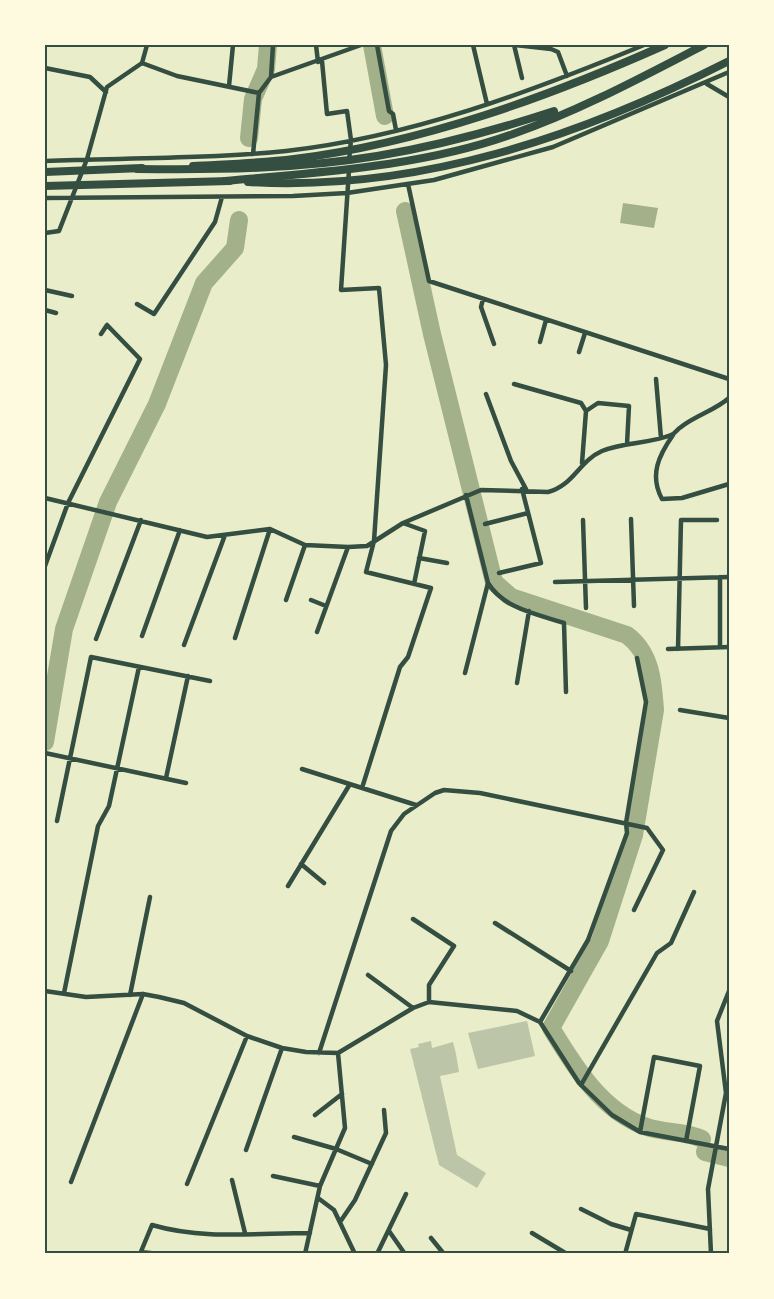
<svg xmlns="http://www.w3.org/2000/svg" width="774" height="1299" viewBox="0 0 774 1299" font-family="Signika,sans-serif">
  <rect width="100%" height="100%" fill="#e9edc9"/>
  <path fill="#a3b18a" d="M623 203 658 208 654 228 620 223Z"/>
  <g fill="none" stroke-linecap="round" stroke-linejoin="round">
    <path stroke="#a3b18a" stroke-width="18" d="M372 45 385 116
      M249 138 253 99 266 69 268 45
      M405 211 432 334 494 582 511 597 627 635C651 653 653 681 655 710L634 835 600 941 551 1028C574 1066 602 1112 647 1127 664 1133 686 1131 702 1139
      M45 742 64 629 108 502 157 404 204 283 235 248 239 220
      M705 1152 729 1158"/>
  </g>
  <path fill="#bcc5a7" d="M527 1021 535 1056 478 1069 468 1033Z
    M431 1041 432 1048 453 1042 456 1054 459 1072 440 1076 457 1155 486 1173 477 1188 439 1165 410 1049 419 1047 418 1044Z"/>
  <g fill="none" stroke-linecap="round" stroke-linejoin="round">
    <path stroke="#344e41" stroke-width="4.5" d="M316 45 318 62
      M377 45 389 111 393 114 396 130
      M473 45 487 104
      M514 45 522 78
      M515 45 551 49 558 52 567 76
      M322 61 327 114 347 111 351 140 349 161
      M142 63 177 76 259 93 271 77 361 45
      M45 68 90 77 106 92
      M271 77 273 45
      M707 84 729 97
      M229 86 233 45
      M253 154 259 93
      M45 161C125 158 206 159 286 151 410 137 530 92 644 45
      M349 170 341 290 379 288 386 365 374 541 366 572 431 588 408 657 400 667 362 788
      M408 184 429 281 729 379
      M45 198 293 196 347 193 434 180 553 147 729 72
      M45 233 59 231 87 159 107 87 142 63 147 45
      M45 290 72 296
      M483 299 481 307 494 344
      M137 304 154 314 215 222 222 197
      M45 310 56 313
      M540 342 546 320
      M579 352 585 333
      M656 379 661 438
      M514 384 581 403 586 411 582 463
      M486 394 511 461 526 489
      M586 411 598 403 629 406 627 444
      M673 435C659 455 649 475 662 499L682 498 729 484
      M466 495 488 583C504 609 537 614 564 623L566 692
      M45 498 207 537 270 529 305 545 348 547 367 546 403 523 481 490 548 492C573 486 579 461 602 451 624 442 649 444 671 435 675 434 677 429 681 427 696 415 714 411 729 398
      M631 519 634 606
      M583 520 586 608
      M403 523 425 531 414 584
      M485 524 528 513
      M419 558 447 563
      M45 566 68 503 140 359 107 325 101 334
      M499 573 541 563 522 489
      M720 577V647
      M555 582 729 577
      M286 600 305 545
      M311 600 326 606
      M317 632 348 547
      M142 636 180 530
      M235 638 270 529
      M96 639 141 520
      M184 645 225 535
      M668 649 729 647
      M678 649 681 520H717
      M465 673 488 583
      M517 683 529 611
      M680 710 729 718
      M45 753 186 783
      M302 769 416 805
      M166 778 188 676
      M57 821 91 657 210 681
      M301 864 324 883
      M288 886 350 784
      M413 919 454 946 429 985V1002
      M495 923 571 971
      M368 975 413 1008
      M45 991 86 997 143 994 159 997 184 1003 247 1036 282 1048 306 1052 338 1053 413 1008 429 1002 517 1011 540 1022 579 1083 612 1115 640 1132 729 1149
      M64 993 98 826 109 806 139 667
      M130 995 150 897
      M540 1022 588 940 627 833 626 823 646 702 637 658
      M319 1053 391 831 404 814 435 793 444 790 480 793 647 828 663 850 634 910
      M581 1085 657 953 671 943 694 892
      M315 1115 342 1094
      M640 1132 654 1057 700 1066 686 1141
      M294 1137 336 1149 372 1164
      M246 1150 282 1048
      M273 1176 320 1186
      M232 1180 245 1233
      M71 1182 143 994
      M187 1184 247 1036
      M318 1198 334 1210 355 1254
      M581 1209 611 1224 631 1230
      M340 1222 355 1200 386 1133 384 1110
      M389 1231 405 1254
      M532 1233 567 1254
      M431 1238 444 1254
      M141 1252 159 1254
      M140 1254 152 1225C203 1240 257 1233 310 1233
      M305 1254 320 1186 345 1128 338 1053
      M377 1254 406 1194
      M625 1254 636 1214 710 1229
      M711 1254 708 1189 726 1093 717 1021 729 991"/>
    <path stroke="#344e41" stroke-width="8" d="M193 166C227 164 261 163 294 159 422 143 548 97 665 45
      M45 172 142 168
      M248 182C418 192 579 137 729 61
      M45 186 230 181"/>
    <path stroke="#344e41" stroke-width="8" d="M137 169C217 170 298 169 377 156 437 146 496 130 554 111
      M225 181C321 172 421 167 513 134 579 111 642 77 704 45"/>
  </g>
  <rect width="774" height="1299" fill="none" stroke="#fefae0" stroke-width="93"/>
  <rect x="46" y="46" width="682" height="1206" fill="none" stroke="#344e41" stroke-width="2"/>
</svg>
